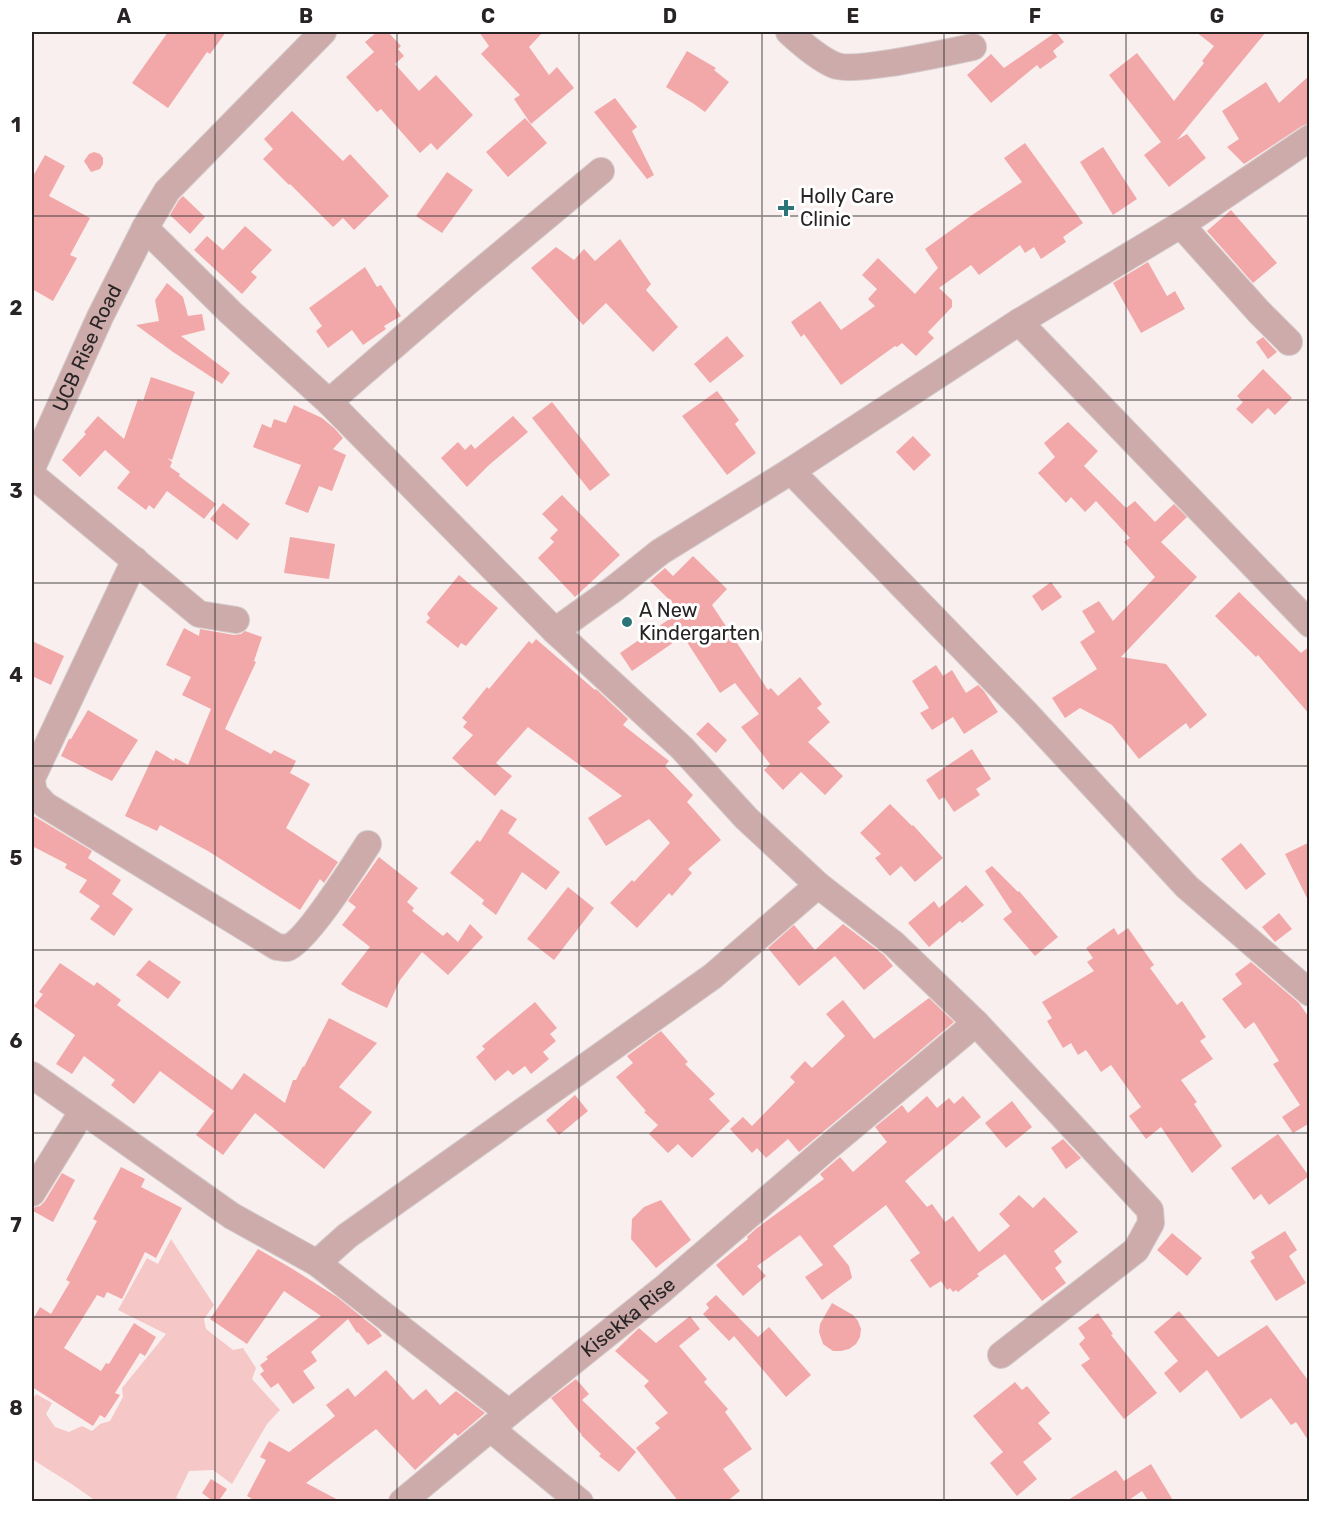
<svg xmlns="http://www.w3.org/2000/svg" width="1341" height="1533" viewBox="0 0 1341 1533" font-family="Rubik,sans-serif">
  <rect width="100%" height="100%" fill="#f9efee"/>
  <path fill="#f6c7c7" d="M171 1239 214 1305 204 1319 206 1329 233 1350 243 1348 256 1368 252 1379 280 1410 267 1424 232 1484 213 1470 189 1471 176 1498 192 1501H96L73 1485 32 1459V1401L36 1394 52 1403 46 1414 55 1427 69 1432 82 1426 92 1431 100 1424 110 1421 123 1397 122 1388 166 1334 118 1310 147 1258 158 1264Z"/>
  <path fill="#f2a8a9" d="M168 32H226L210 54 207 52 168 108 132 83Z
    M377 32H388L401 46 398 49 404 56 395 64 419 91 436 75 473 115 437 150 431 143 420 153 381 109 377 112 346 77 374 52 365 42Z
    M479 32H543L529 47 549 75 557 67 574 88 531 124 514 99 520 95 481 54 489 46Z
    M1056 32 1064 42 1053 51 1057 57 1040 69 1037 65 991 103 967 75 991 54 1004 68Z
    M1196 32H1266L1177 140 1187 134 1206 158 1169 187 1144 155 1161 142 1109 75 1137 53 1174 101 1204 63 1202 61 1214 46Z
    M687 51 716 68 714 70 729 82 705 112 694 104 666 87Z
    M1310 75V123L1302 126 1244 164 1227 147 1239 139 1222 111 1266 82 1279 103Z
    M615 98 637 127 632 131 654 175 647 179 594 112Z
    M292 111 343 161 350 154 389 196 354 230 343 218 333 227 290 184 289 185 263 159 273 149 264 139Z
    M525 118 547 143 508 177 486 152Z
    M1025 143 1083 223 1063 237 1066 242 1041 259 1034 247 1025 253 1020 245 979 275 971 265 939 288 952 300V307L928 332 934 338 916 356 902 343 897 347 895 346 841 385 804 334 801 337 791 322 820 301 841 330 875 306 868 299 877 289 862 275 878 258 915 294 938 268 925 249 972 215 1022 182 1004 158Z
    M1103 147 1137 199 1113 215 1080 162Z
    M94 152 100 154 103 158V164L100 169 91 172 84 161 89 154Z
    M45 155 65 166 49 196 90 218 70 255 77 258 53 301 32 289V178Z
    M447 172 473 190 442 233 416 216Z
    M183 196 205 217 190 234 170 215 179 200Z
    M1231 210 1277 263 1253 283 1207 231Z
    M245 226 272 250 251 272 257 277 242 294 194 250 207 236 223 250Z
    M620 239 651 284 646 290 678 327 653 352 606 303 583 325 531 268 556 247 574 260 584 249 595 261Z
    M1148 262 1167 296 1175 291 1185 309 1141 333 1113 283Z
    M365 267 377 287 381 285 401 316 384 326 386 329 363 345 352 330 328 348 316 331 322 326 309 308Z
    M167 283 183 297 188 316 202 314 205 330 181 336 230 373 222 384 173 352 136 325 159 321 155 300Z
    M727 336 744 356 710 383 694 364Z
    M1263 337 1277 352 1268 359 1256 342Z
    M1263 369 1292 398 1275 415 1268 408 1252 424 1236 409 1243 402 1237 396Z
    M151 377 195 392 172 460 167 458 172 462 170 467 180 474 179 476 216 504 204 519 167 491 154 509 149 505 146 510 117 488 130 472 105 450 80 477 62 460 86 434 84 432 98 416 124 439 138 399 143 401Z
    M717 391 739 420 735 424 756 453 727 475 682 416Z
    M552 402 610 475 590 491 532 418Z
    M294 405 322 418 334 428 343 438 333 449 346 455 332 491 319 486 308 513 285 504 301 465 253 447 262 424 271 428 274 419 286 423Z
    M513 416 528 432 489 465 467 487 441 458 458 442 465 450 471 444 475 449Z
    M1068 422 1098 451 1084 466 1126 508 1135 501 1155 522 1174 504 1187 517 1161 542 1197 577 1121 657 1166 664 1207 715 1190 729 1186 723 1139 759 1112 725 1080 708 1065 718 1052 698 1097 669 1080 642 1095 632 1082 611 1099 601 1113 621 1155 577 1124 542 1130 538 1096 501 1085 512 1071 497 1066 503 1038 473 1055 457 1044 443Z
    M913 436 931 455 914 471 896 452Z
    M562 495 620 555 575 597 538 558 554 542 550 538 558 530 542 514Z
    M223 503 250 524 237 540 210 519Z
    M290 537 335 544 329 579 284 573Z
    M693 556 727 589 712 605 768 690 771 688 778 696 800 677 822 704 817 708 830 722 808 742 843 776 825 795 801 772 783 790 764 770 770 764 741 727 759 714 735 683 720 693 683 636 632 671 620 653 681 611 650 581 665 568 673 576Z
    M459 575 498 608 466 646 461 643 458 648 426 622 430 618 427 614Z
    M1051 582 1062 597 1042 611 1032 596Z
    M1239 592 1301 653 1310 646V715L1258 655 1256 657 1215 616Z
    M184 628 199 636 200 629 234 635 241 634 245 631 262 637 254 661 256 662 225 729 271 754 274 750 296 761 290 773 310 784 286 828 338 862 324 883 320 879 300 910 208 851 160 825 157 831 125 816 156 750 174 761 175 758 188 765 211 709 182 695 191 677 166 665Z
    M536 639 595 690 596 689 628 719 623 725 669 761 665 766 693 795 687 802 721 840 688 869 692 873 672 896 669 893 637 928 610 903 632 880 634 882 670 843 649 819 606 846 588 818 622 796 528 727 496 763 512 776 495 796 452 758 473 735 463 727 467 722 462 718 487 687 489 689 529 641 532 644Z
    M32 641 64 656 51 685 32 676Z
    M936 665 943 676 952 670 966 693 978 685 984 691 998 712 964 734 953 717 932 730 920 713 929 708 912 681Z
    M88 710 138 740 112 781 61 756 69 739H71Z
    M708 722 727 740 716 753 696 734Z
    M972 749 991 779 976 789 980 795 954 812 944 797 939 800 926 780Z
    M890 804 912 826 913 825 943 858 915 882 901 866 890 876 875 858 881 854 860 833Z
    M501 809 517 819 508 833 560 872 546 890 522 872 496 915 482 904 484 900 450 873 477 840 480 842Z
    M32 815 92 851 88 858 121 880 112 894 133 909 114 936 90 919 100 906 79 892 87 880 65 868 67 864 32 846Z
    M1310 842V904L1285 854Z
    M1241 843 1266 874 1246 890 1221 859Z
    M379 857 418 888 407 902 414 908 412 911 443 936 447 932 458 942 470 924 483 937 448 975 422 952 400 980 387 1008 349 990 341 984 370 947 342 925 356 907 348 901Z
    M992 866 1018 892 1019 891 1058 937 1035 956 1003 919 1012 912 985 871Z
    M966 885 984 905 962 923 960 921 929 947 908 923 934 901 939 908Z
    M568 887 594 908 554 960 527 939Z
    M1279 913 1292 929 1275 942 1262 927Z
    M843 924 884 955 893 966 864 990 835 956 799 986 768 948 794 925 815 950Z
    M1114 928 1118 935 1128 928 1154 965 1150 968 1177 1005 1182 1001 1206 1037 1200 1041 1213 1059 1181 1080 1197 1102 1194 1104 1222 1146 1192 1173 1161 1127 1146 1139 1129 1116 1141 1107 1111 1065 1101 1072 1086 1050 1078 1055 1071 1043 1063 1048 1047 1021 1052 1018 1042 1002 1094 971 1087 962 1093 958 1086 948Z
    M149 960 181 982 168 999 136 975Z
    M1251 962 1299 1003 1310 1019V1123L1293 1133 1282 1117 1300 1105 1273 1064 1279 1061 1254 1022 1245 1029 1222 999 1242 984 1235 974Z
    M60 963 94 986 97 982 121 1000 117 1005 232 1090 244 1073 285 1103 293 1080H296L303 1066 304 1067 329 1018 377 1043 339 1087 372 1112 324 1169 255 1113 223 1155 196 1135 214 1111 160 1071 134 1104 111 1085 115 1080 84 1056 72 1074 56 1064 75 1035 34 1006 43 994 39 992Z
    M929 998 954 1022 799 1152 788 1139 766 1158 757 1148 752 1153 730 1129 743 1117 752 1126 795 1082 790 1077 805 1061 812 1068 845 1036 826 1014 843 1000 874 1039Z
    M535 1002 557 1028 550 1034 556 1041 543 1052 549 1059 531 1074 525 1066 513 1075 508 1070 495 1081 476 1057 485 1049 482 1046Z
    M661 1031 688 1062 685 1064 715 1094 709 1099 730 1121 692 1158 678 1144 668 1153 649 1134 658 1125 644 1112 646 1111 616 1077 633 1063 627 1056Z
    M575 1095 588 1111 559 1135 546 1120Z
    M927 1096 937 1108 949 1098 954 1104 963 1096 981 1117 905 1181 927 1207 932 1204 945 1222 953 1216 979 1252 1010 1226 999 1214 1019 1195 1033 1208 1044 1197 1078 1232 1054 1251 1062 1262 1055 1268 1066 1283 1042 1301 1005 1254 977 1274 979 1276 958 1292 956 1290 953 1292 950 1288 947 1290 941 1281 930 1288 910 1260 920 1253 886 1205 833 1246 849 1266 852 1278 822 1300 805 1277 823 1265 800 1235 757 1266 766 1276 743 1296 716 1265 748 1239 747 1237 757 1228 824 1179 820 1174 840 1157 853 1172 887 1142 875 1127 902 1105 908 1113Z
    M1012 1101 1032 1127 1006 1148 985 1123Z
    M1278 1134 1309 1176 1269 1205 1261 1194 1254 1200 1231 1168Z
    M1063 1139 1081 1158 1066 1169 1051 1148Z
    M121 1167 145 1179 141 1187 182 1208 156 1258 145 1252 122 1299 107 1292 104 1298 97 1295 64 1348 101 1371 106 1363 109 1364 134 1323 156 1337 145 1356 140 1353 115 1393 120 1395 105 1418 100 1415 93 1426 32 1387V1321L40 1307 51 1314 70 1282 66 1280 97 1221 93 1219Z
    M62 1173 75 1180 53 1222 33 1211 35 1207 40 1206 45 1201Z
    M661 1200 691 1240 656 1268 631 1239 632 1219 644 1207Z
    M1285 1231 1297 1250 1289 1256 1306 1283 1276 1301 1250 1261 1255 1258 1251 1252Z
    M1172 1233 1202 1258 1187 1276 1157 1250Z
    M258 1249 291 1268 337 1297 378 1330 382 1336 368 1345 358 1332 357 1333 348 1319 311 1352 317 1361 303 1371 315 1388 293 1404 278 1383 271 1388 260 1374 264 1371 260 1365 268 1359 266 1357 321 1316 284 1291 247 1344 210 1319Z
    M716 1295 758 1337 769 1327 811 1375 786 1397 734 1336 729 1341 703 1314 709 1308 706 1304Z
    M832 1303 853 1315 858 1321 861 1329 860 1337 856 1344 849 1349 841 1351H833L823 1344 819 1332 820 1324Z
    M1179 1311 1218 1357 1267 1325 1310 1383V1443L1296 1422 1291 1425 1271 1398 1241 1419 1207 1370 1180 1393 1164 1373 1178 1361 1154 1332Z
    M1098 1313 1113 1334 1111 1335 1157 1393 1124 1419 1081 1365 1090 1359 1079 1344 1085 1338 1078 1328Z
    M690 1316 700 1329 679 1346 707 1379 704 1382 728 1409 725 1412 752 1449 723 1469 740 1491 726 1502H679L636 1448 660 1428 655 1423 668 1413 644 1386 649 1381 615 1351 639 1328 656 1343Z
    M386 1370 413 1400 426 1389 440 1405 456 1391 485 1413 458 1436 455 1433 415 1470 376 1429 306 1483 342 1502H257L247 1496 266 1460 260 1457 269 1441 289 1452 335 1416 326 1405 348 1388 355 1397Z
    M576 1379 589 1394 582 1400 636 1452 619 1472 599 1456 601 1454 581 1435H582L551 1398Z
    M1015 1382 1022 1390 1027 1386 1050 1413 1038 1423 1052 1439 1023 1462 1037 1479 1017 1496 990 1463 1003 1452 973 1416Z
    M1151 1464 1174 1502H1149L1142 1491 1126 1502H1065L1116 1470 1124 1481Z
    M211 1479 227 1489 218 1502H214L202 1493Z"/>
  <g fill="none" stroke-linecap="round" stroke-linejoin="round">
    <defs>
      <g id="street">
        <path d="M789 32C802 44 818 58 834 65 854 74 947 52 973 47"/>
        <path d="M1181 225 1259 312 1289 342"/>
        <path d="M145 228 231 313 329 402 555 631 682 748 746 818 818 885 713 976 347 1236 317 1263"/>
        <path d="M1019 322 1310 624"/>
        <path d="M329 402 470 280 601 171"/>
        <path id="s1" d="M32 468 100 317 145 228 167 191 323 32"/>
        <path d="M791 471 1026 713 1187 887 1310 993"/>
        <path d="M32 475 199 614 236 620"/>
        <path d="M555 631 615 588 660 552 791 471 1019 322 1187 221 1310 138"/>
        <path d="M32 778 135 560"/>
        <path d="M32 782 34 793 45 805 277 947C279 947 285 948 287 948 306 942 355 864 368 844"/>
        <path d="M818 885 894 944 976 1023 1150 1210 1151 1223 1136 1250 1001 1355"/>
        <path d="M32 1075 232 1216 317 1263 509 1413"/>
        <path d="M32 1193 82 1112"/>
        <path d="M491 1429 580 1502"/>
        <path id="s2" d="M402 1502 509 1413 663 1289 827 1148 976 1023"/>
      </g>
    </defs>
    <use href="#street" stroke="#d3caca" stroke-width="28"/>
    <use href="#street" stroke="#cdabab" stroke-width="26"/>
  </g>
  <path fill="none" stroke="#282424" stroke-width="1.5" stroke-opacity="0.55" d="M215 32V1502M397 32V1502M579 32V1502M762 32V1502M944 32V1502M1126 32V1502M32 216H1310M32 400H1310M32 583H1310M32 766H1310M32 950H1310M32 1133H1310M32 1317H1310"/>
  <g fill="#2b7579" stroke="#fff" stroke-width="2">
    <path d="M783 199h6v6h6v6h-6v6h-6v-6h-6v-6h6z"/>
    <circle cx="627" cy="622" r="6"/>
  </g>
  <g text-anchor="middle" stroke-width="6" stroke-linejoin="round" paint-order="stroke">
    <g font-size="20" fill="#282424" stroke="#fff" text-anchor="start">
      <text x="800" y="203">Holly Care<tspan x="800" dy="23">Clinic</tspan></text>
      <text x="639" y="617">A New<tspan x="639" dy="23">Kindergarten</tspan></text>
    </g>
    <g font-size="20" fill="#282424" stroke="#fff">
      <text dy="7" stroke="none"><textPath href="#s1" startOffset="132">UCB Rise Road</textPath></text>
      <text dy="7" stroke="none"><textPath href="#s2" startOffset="292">Kisekka Rise</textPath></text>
    </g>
  </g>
  <rect width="1341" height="1533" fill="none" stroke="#ffffff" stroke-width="66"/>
  <rect x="33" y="33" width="1275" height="1467" fill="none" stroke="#282424" stroke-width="2"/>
  <g font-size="20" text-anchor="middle" font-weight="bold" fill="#282424">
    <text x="124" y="23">A</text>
    <text x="306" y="23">B</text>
    <text x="488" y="23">C</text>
    <text x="670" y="23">D</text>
    <text x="853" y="23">E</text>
    <text x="1035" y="23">F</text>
    <text x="1217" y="23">G</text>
    <text x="16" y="132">1</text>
    <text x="16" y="315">2</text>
    <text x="16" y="498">3</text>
    <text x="16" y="682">4</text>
    <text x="16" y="865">5</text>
    <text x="16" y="1048">6</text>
    <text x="16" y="1232">7</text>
    <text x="16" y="1415">8</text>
  </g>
</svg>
